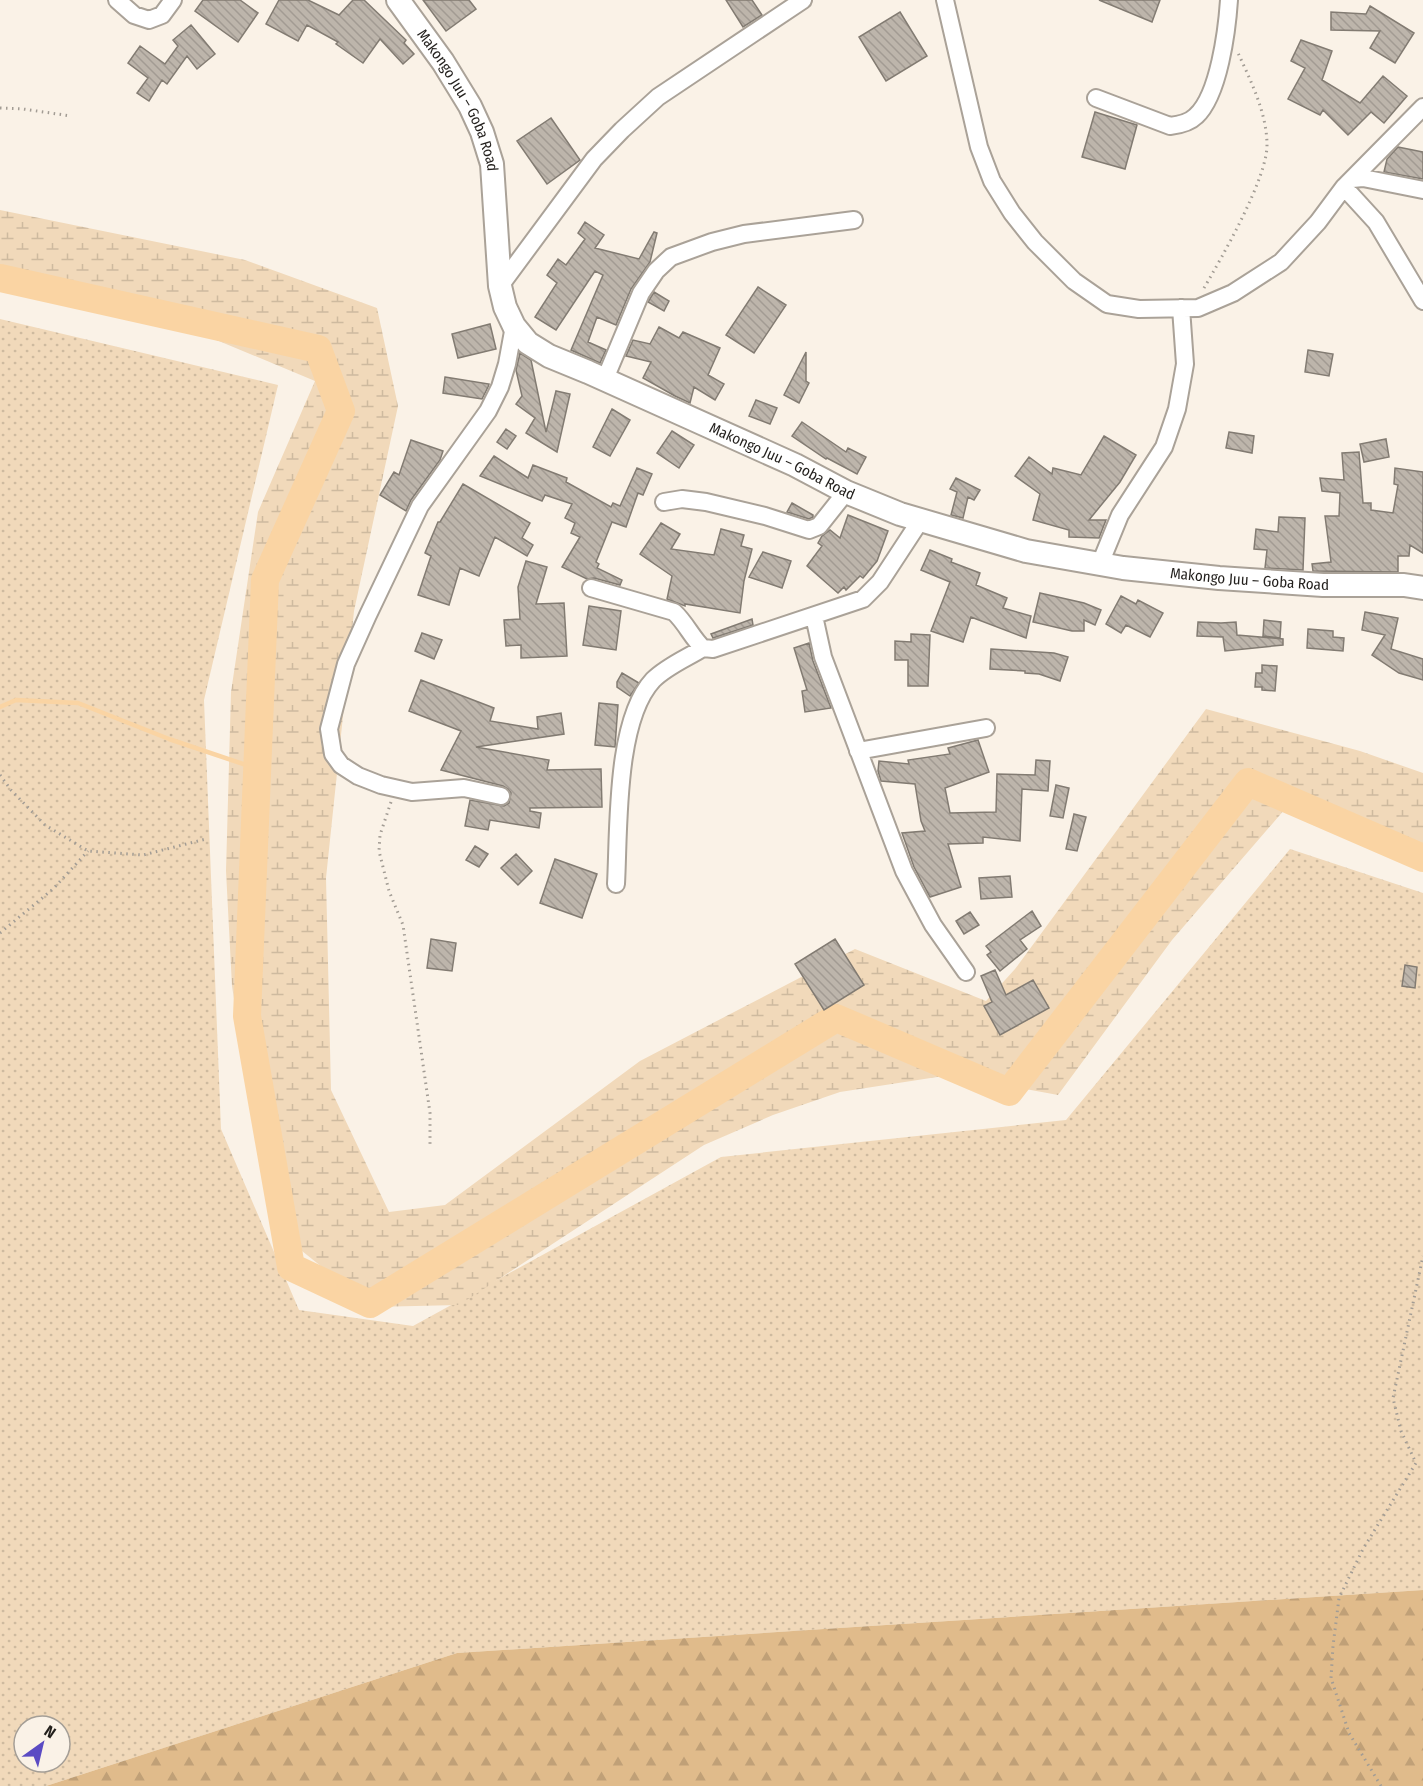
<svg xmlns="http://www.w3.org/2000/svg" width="1423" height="1786" viewBox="0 0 1423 1786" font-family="'Fira Sans Condensed',sans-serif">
  <defs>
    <pattern id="grass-dots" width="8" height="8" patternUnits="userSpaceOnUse" patternTransform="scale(1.5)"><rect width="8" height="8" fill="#f1d9ba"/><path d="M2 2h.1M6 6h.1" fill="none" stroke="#ceba9f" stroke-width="1.8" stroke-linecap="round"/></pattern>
    <pattern id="forest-firs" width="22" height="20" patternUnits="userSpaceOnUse" patternTransform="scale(1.5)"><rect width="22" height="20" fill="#e0bb8b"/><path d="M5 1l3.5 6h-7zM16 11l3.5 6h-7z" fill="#c0a077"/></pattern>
    <pattern id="wetland-marsh" width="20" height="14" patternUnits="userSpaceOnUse" patternTransform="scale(1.5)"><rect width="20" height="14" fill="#f1d9ba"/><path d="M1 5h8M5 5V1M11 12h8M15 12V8" fill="none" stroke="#ceba9f"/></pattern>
    <pattern id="building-back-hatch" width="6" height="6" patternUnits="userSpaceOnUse" patternTransform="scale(1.5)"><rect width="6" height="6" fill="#bdb5ab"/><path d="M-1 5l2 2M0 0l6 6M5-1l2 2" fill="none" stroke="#a29b93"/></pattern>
  </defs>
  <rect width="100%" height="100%" fill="#faf2e7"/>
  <path fill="url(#grass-dots)" fill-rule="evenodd" d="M0 319 278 385 204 700 221 1129 299 1310 413 1326 721 1157 1066 1120 1290 849 1423 893V1590L457 1653 46 1786H0ZM24 1726H60V1762H24Z"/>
  <path fill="url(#forest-firs)" d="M1423 1590V1786H46L457 1653Z"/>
  <path fill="url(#wetland-marsh)" d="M0 210 245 260 377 308 398 406 354 611 326 878 331 1090 389 1212 445 1205 640 1061 855 949 986 1001 1015 969 1206 709 1360 751 1423 773V868L1285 809 1172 940 1058 1095 950 1075 840 1092 773 1115 704 1145 459 1305 372 1307 287 1239 270 1181 243 1057 232 986 226 871 231 692 258 512 315 381 154 314 0 290Z"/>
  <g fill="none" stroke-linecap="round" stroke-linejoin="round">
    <path stroke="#fad4a3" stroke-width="4.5" d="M0 707 16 700 78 703 169 739 258 769"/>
    <path stroke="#fad4a3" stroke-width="28" d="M0 278 318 349 341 411 265 580 247 1016 291 1267 370 1304 836 1018 1009 1092 1248 782 1423 858"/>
  </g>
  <path fill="url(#building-back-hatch)" stroke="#827b72" stroke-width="1.5" d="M203 0H240L258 13 238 42 195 11Z
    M279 0H308L339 15 353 0H364L406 40 404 43 414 54 403 64 380 39 363 63 336 44 338 42 307 25 298 41 266 24Z
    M423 0H469L476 9 446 31Z
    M726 0H752L762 15 743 27Z
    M1099 0H1160L1152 22Z
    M1370 6 1414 33 1395 63 1370 48 1380 31 1331 30V12L1366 14Z
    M900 12 927 56 886 81 859 37Z
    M191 25 215 54 197 69 187 56 167 84 162 80 149 101 137 93 148 78 128 63 140 46 165 64 178 46 173 40Z
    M1301 40 1332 51 1322 80 1360 103 1383 76 1407 96 1384 123 1371 112 1348 135 1323 110 1320 115 1288 99 1305 68 1291 61Z
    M1095 112 1137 125 1125 169 1082 157Z
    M551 118 580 160 547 184 517 141Z
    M1398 147 1423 152V179L1384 172 1387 159Z
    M585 222 604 235 595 248 639 259 654 232 657 233 650 262 631 289 616 325 597 317 588 342 606 350 600 363 571 350 603 275 595 271 556 330 535 317 557 283 547 275 558 259 566 265 585 239 578 233Z
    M758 287 786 305 754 353 726 335Z
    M654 292 669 301 664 311 648 302Z
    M490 324 496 349 458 358 452 334Z
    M659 327 679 338 683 332 720 348 708 375 724 384 715 400 694 387 690 403 675 396 643 378 651 362 626 356 633 340 650 344Z
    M1308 350 1333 354 1329 376 1305 372Z
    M806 352V381L809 383 799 403 784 395Z
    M520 353 531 360 546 432 556 391 570 394 557 452 526 433 535 418 516 404 522 396 516 370Z
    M445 377 489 384 488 387 482 399 443 393Z
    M756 400 777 408 770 424 749 416Z
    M612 409 630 420 610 456 593 447Z
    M802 422 846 452 848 448 866 457 857 474 827 458 826 459 792 436Z
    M506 429 516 436 507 449 497 442Z
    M672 431 694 445 679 468 657 453Z
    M1229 432 1254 436 1252 453 1226 448Z
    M1104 436 1136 455 1120 482 1089 520H1106L1099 538 1069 537V530L1033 520 1040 494 1015 476 1029 457 1052 474 1053 468 1081 475Z
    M1386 439 1389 457 1364 462 1360 444Z
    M411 440 443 451 440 460 411 500 406 511 380 495 394 472 399 475Z
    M1359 452 1363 503H1371V510L1393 513 1398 485 1394 484 1395 468 1423 472V553L1410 545 1409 556H1398V572L1313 571 1312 564 1331 562 1325 516H1339L1340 493 1322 491 1320 478 1344 480 1342 453Z
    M494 456 528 478 533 465 567 478 566 482 611 507 613 503 620 506 637 468 652 474 643 495 638 493 626 527 612 522 596 562 599 564 597 568 622 580 620 585 594 578 587 579 562 567 580 537 571 533 575 523 565 518 572 504 545 495 542 501 480 476Z
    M956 478 980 490 974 500 968 497 963 518 951 515 957 492 950 489Z
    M463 484 530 523 522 538 533 545 527 556 495 537 479 576 460 568 449 605 418 595 431 556 425 553 438 522H440Z
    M792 503 813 515V517L809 519 787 512Z
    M848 515 888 531 877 561 863 578 860 576 846 590 844 587 838 593 807 566 822 546 818 543 822 536 830 530 840 538Z
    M1279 517 1305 518 1303 570 1265 568 1267 550 1254 549 1256 529 1278 532Z
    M661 523 680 534 671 549 714 555 721 529 744 535 741 546 752 549 744 581 740 613 685 604V606L667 599 672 576 640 554Z
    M930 550 952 559 951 562 980 573 976 585 1007 598 1003 608 1031 616 1026 638 971 617 963 642 931 631 950 582 921 570Z
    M763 552 791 561 782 588 749 577Z
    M526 561 547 567 536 604 564 603 567 656 521 658V645L506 646 504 620 520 619 518 587Z
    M1040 593 1084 603 1101 610 1095 625 1084 620V631H1072L1033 622Z
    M1121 596 1136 604 1138 600 1163 613 1150 637 1126 625 1121 633 1106 624Z
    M589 606 621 611 616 650 583 645Z
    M1365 612 1398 618 1391 649 1423 659V680L1399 673 1372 655 1385 635 1362 630Z
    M752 619 753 625 713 638 711 634Z
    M1264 620 1281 622 1280 638 1263 636Z
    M1198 622 1221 623 1236 622 1237 635 1283 639V645L1225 651 1223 637 1197 636Z
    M1308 629 1333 631V637L1344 638 1343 651 1307 648Z
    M422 633 442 640 434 659 415 651Z
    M911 634 930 635 928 686H908V660H895V641L911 642Z
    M809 643 813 661 831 708 805 712 802 691 807 690 794 648Z
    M991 649 1054 653 1068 657 1060 681 1039 674 1025 673V671L990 669Z
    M1262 665 1277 666 1275 691 1262 690V687H1255L1256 673H1262Z
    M622 673 639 683 630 696 617 687V682Z
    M421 680 494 708 490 721 538 729 537 717 561 713 564 734 476 747 549 760 547 770 601 769 602 807 530 808V811L541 813 539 828 490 820 488 830 465 826 470 800 504 806 509 803 511 793 508 789 503 786 441 770 461 731 409 711Z
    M599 703 618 705 615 747 595 745Z
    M978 740 989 772 945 788 950 813 996 812 997 774 1035 775 1036 760 1050 761 1048 791 1022 789 1020 841 983 837V843L948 844 961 887 930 897 914 867 902 833 925 831 921 821 915 784 881 781 878 771 879 761 909 764 908 760 950 754 948 748Z
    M1056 785 1069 788 1063 818 1050 816Z
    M1074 814 1086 817 1077 851 1066 849Z
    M475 846 488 854 479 867 466 860Z
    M516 854 532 871 518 885 501 868Z
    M555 859 597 874 582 918 540 903Z
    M1010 876 1012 897 981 899 979 878Z
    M1032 911 1041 926 1020 940 1027 949 1000 971 987 955 991 952 986 946Z
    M970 912 979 925 964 934 956 921Z
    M431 939 456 943 452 971 427 968Z
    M835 939 864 985 824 1010 795 964Z
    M1405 965 1417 967 1415 988 1402 986Z
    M995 970 1006 995 1033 980 1049 1008 1000 1035 984 1006 992 1002 981 976Z"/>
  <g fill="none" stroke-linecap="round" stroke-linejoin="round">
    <defs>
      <path id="street" d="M117 0 134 15 149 20 162 15 173 0
        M945 0 979 147 992 181 1012 213 1035 242 1074 281 1107 304 1139 309 1198 308 1233 293 1281 262 1318 222 1344 187 1423 107
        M1096 98 1170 126C1179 125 1189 123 1196 116 1219 95 1227 30 1229 0
        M1352 179 1363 178 1423 190
        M1344 187 1376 222 1423 301
        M500 286 594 159 622 130 658 97 803 0
        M605 379 641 293 656 271 671 257 712 242 744 234 854 220
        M664 502 682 499 706 502 765 516 809 530 819 526 846 492
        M1100 564 1120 515 1164 447 1177 409 1185 364 1181 308
        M591 588 674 612C686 623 692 638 703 648L713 649 863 599 880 582 920 521
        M814 616 823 657 904 871 933 925 966 972
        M858 751 986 728
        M501 796 464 788 412 792 381 785 358 776 341 765 333 754 329 729 346 664 368 615 420 506 488 411 500 387 507 364 514 326
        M616 884C619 829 615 721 653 680 667 666 687 658 703 648"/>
      <g id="secondary">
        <path id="s1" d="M398 0 443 62 470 106 482 132 492 164 500 286 505 307 514 326 528 343 549 356 588 372 795 465 846 492 900 514 1026 551 1123 568 1219 578 1323 585H1404L1423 588"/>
      </g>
    </defs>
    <use href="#street" stroke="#aaa298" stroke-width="20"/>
    <use href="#secondary" stroke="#aaa298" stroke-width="26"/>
    <path stroke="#a29c94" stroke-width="3" stroke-dasharray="1.5 4.5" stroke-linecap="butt" d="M0 108 23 109 71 116
      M1204 288C1222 257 1267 179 1267 145 1267 114 1251 81 1238 53
      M0 775 11 790 45 825 88 851 143 855 206 839
      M391 802 380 835 379 851 389 891 403 925 430 1113V1147
      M0 933 53 889 88 851
      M1381 1786 1349 1733 1331 1678 1333 1646 1339 1598 1363 1549 1416 1463 1401 1431 1393 1398 1423 1256"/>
    <use href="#street" stroke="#fff" stroke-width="16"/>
    <use href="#secondary" stroke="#fff" stroke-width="22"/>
  </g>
  <g text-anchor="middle" stroke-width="6" stroke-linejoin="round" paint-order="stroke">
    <g font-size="15" fill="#221f1c" stroke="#faf2e7">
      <text dy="5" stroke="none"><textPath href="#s1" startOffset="118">Makongo Juu – Goba Road</textPath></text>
      <text dy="5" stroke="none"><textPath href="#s1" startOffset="658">Makongo Juu – Goba Road</textPath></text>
      <text dy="5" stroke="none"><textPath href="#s1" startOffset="1144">Makongo Juu – Goba Road</textPath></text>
    </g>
  </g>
  <g transform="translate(42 1744) rotate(34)"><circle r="28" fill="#faf2e7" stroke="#a49e96" stroke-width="1.5"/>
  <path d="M0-4.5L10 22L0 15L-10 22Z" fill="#5b4bc3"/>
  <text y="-9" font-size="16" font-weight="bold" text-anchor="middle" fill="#221f1c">N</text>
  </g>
</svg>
